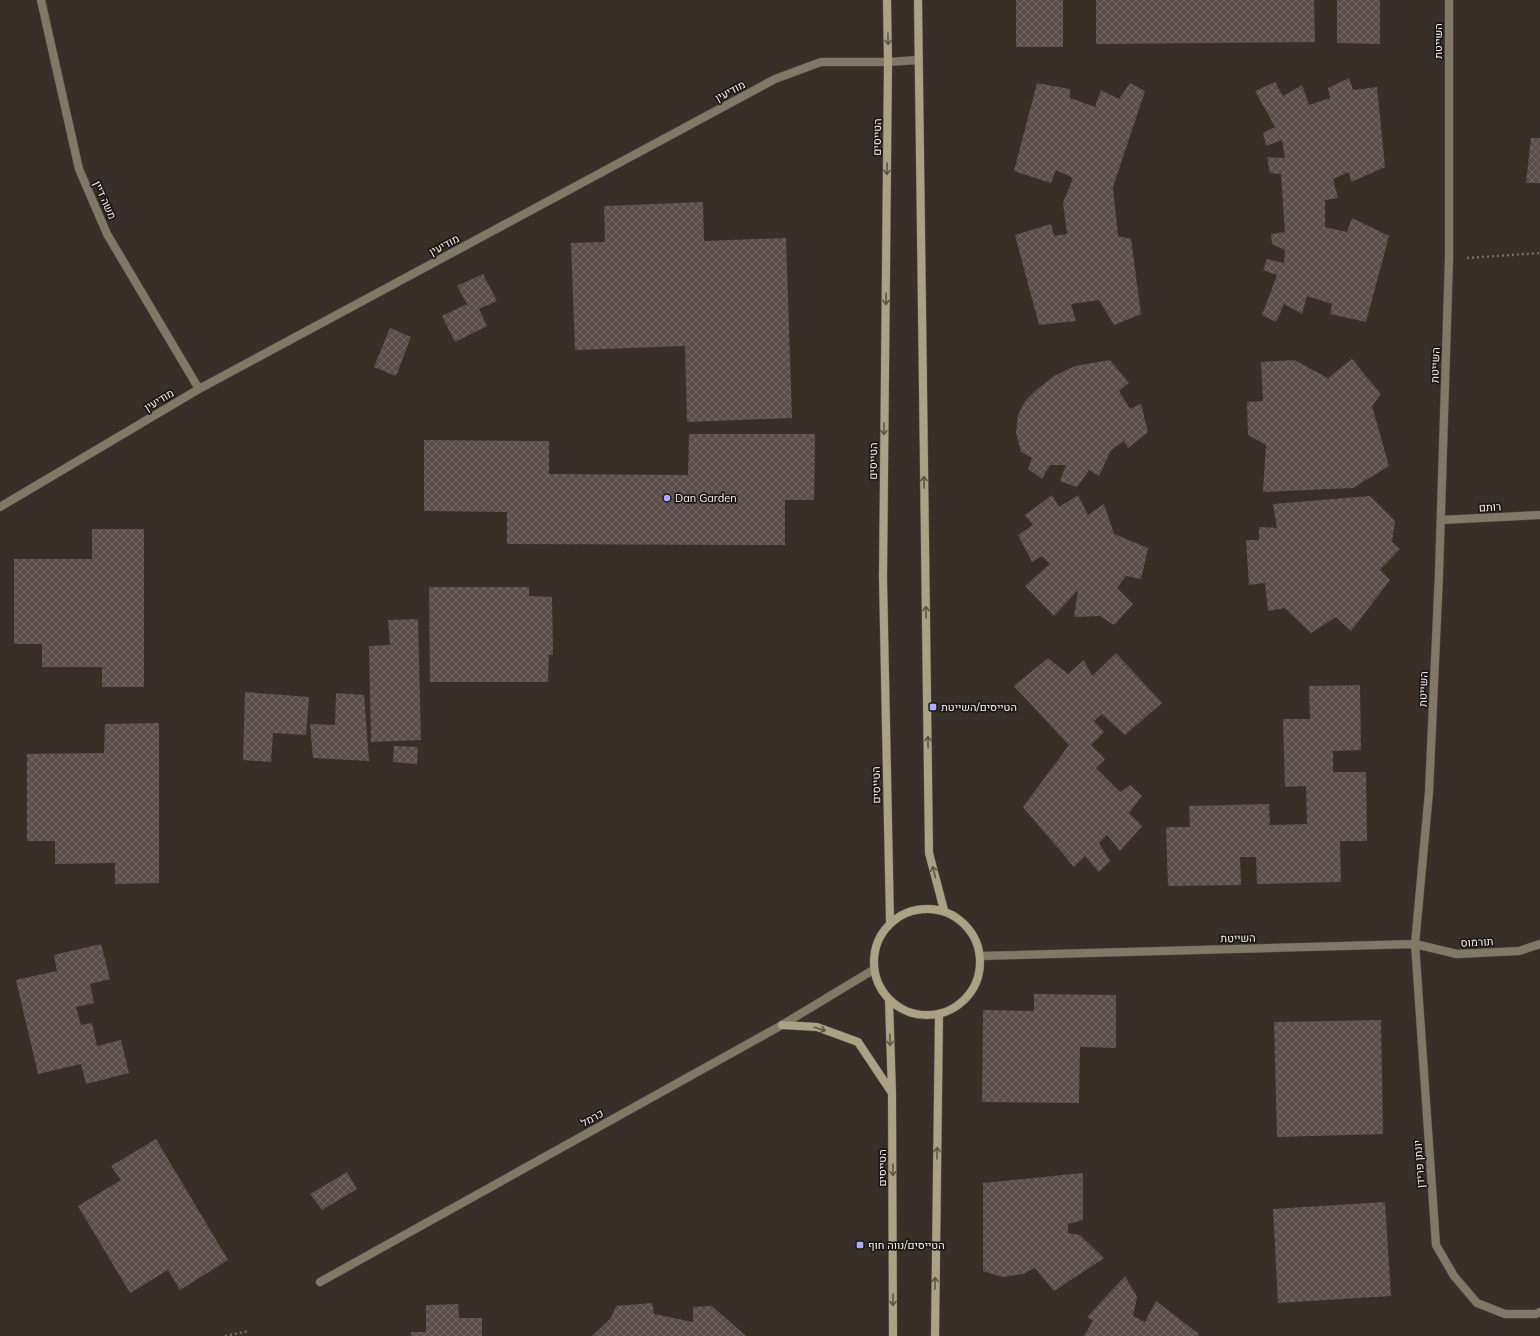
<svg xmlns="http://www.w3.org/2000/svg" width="1540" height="1336" viewBox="0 0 1540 1336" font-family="Mulish,Heebo,sans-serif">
  <defs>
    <pattern id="building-cross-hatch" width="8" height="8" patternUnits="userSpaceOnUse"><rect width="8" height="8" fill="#5a4d4a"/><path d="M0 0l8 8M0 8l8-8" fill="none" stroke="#726764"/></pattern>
  </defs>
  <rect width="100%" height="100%" fill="#382f28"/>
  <path fill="url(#building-cross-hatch)" d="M1016 0H1063V47H1016Z
    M1096 0H1314L1315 42 1096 44Z
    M1337 0H1380V44L1337 43Z
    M1349 78 1353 90 1377 87 1385 167 1351 182 1349 172 1333 179 1338 198 1325 200V227L1347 232 1352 218 1389 236 1366 322 1330 314 1332 304 1307 296 1302 314 1284 304 1276 322 1262 315 1277 275 1263 270 1267 259 1284 263 1285 250 1272 244 1271 234 1285 232 1281 174 1270 173 1267 157 1285 158 1282 140 1266 146 1263 133 1275 127 1255 91 1275 82 1283 96 1302 85 1309 105 1330 98 1328 88Z
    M1037 83 1070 89V98L1095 107 1101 90 1119 99 1130 83 1145 91 1113 187 1118 236 1131 239 1141 314 1114 325 1099 300 1071 304 1076 321 1039 325 1015 235 1051 224 1054 236 1067 234 1063 203 1073 178 1056 170 1051 183 1014 171Z
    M1531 138H1540V183H1526Z
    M703 202 704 241 786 238 792 418 687 422 685 346 575 350 571 243 605 242 604 206Z
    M483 274 497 301 479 309 487 326 455 342 442 316 467 304 457 286Z
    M390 328 411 337 396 376 374 367Z
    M1352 359 1381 394 1372 406 1389 466 1353 488 1263 492 1266 445 1248 435 1247 402 1263 401 1261 362 1294 360 1328 378Z
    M1110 360 1129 383 1119 391 1130 409 1141 404 1148 432 1128 448 1124 441 1111 450 1099 476 1089 470 1077 487 1060 481 1066 465H1050L1042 479 1028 469 1032 458 1021 452 1016 432 1018 415 1025 401 1035 391 1054 376 1075 366Z
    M689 434H815L814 500H785V545L507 544V512L424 511V440L549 441V474L688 475Z
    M1052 495 1059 507 1078 495 1088 515 1104 504 1114 534 1148 548 1141 579 1126 576 1117 588 1133 604 1114 625 1100 616 1074 617 1078 590 1054 616 1025 586 1050 564 1042 556 1032 562 1018 535 1033 525 1025 515Z
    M1370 496 1395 521 1392 542 1400 549 1380 570 1390 580 1351 631 1336 617 1311 633 1285 608 1268 611 1265 583 1249 585 1246 540H1259V527L1277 528 1273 504Z
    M92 529H144V687H102V667H42V644H14V559H92Z
    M429 587H529V596L552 597 553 655H549L548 682H430Z
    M418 619 421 740 371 742 369 646 390 645 388 620Z
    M1116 653 1162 703 1125 735 1102 714 1094 721 1104 732 1091 745 1105 759 1096 768 1120 792 1130 785 1142 796 1129 813 1142 826 1120 851 1107 835 1099 843 1110 861 1099 872 1085 856 1074 867 1023 807 1069 745 1014 686 1048 658 1068 674 1084 660 1092 676Z
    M1360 685 1361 750 1333 751V772H1366L1367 841H1340L1341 882 1257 884 1256 857H1240L1241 885 1168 886 1166 827H1190L1189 806 1269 804 1270 825 1307 824 1306 786 1285 787 1283 719H1310L1309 686Z
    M245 692 309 697 306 735 273 733 271 762 243 760Z
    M336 693 364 695 369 761 313 758 310 724 335 725Z
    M159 723V883L115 884V863L55 864V841H27V754L104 753 105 724Z
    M394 746 418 747 417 764 393 762Z
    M101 944 110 979 90 984 94 1003 76 1007 81 1025 92 1023 97 1046 121 1040 129 1073 86 1084 81 1064 38 1074 16 980 57 971 54 955Z
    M1034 994 1116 995V1048L1080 1047 1079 1103 982 1102 983 1010 1034 1011Z
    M1381 1020 1383 1134 1277 1137 1274 1022Z
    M156 1139 228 1260 180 1290 168 1270 130 1293 78 1206 121 1180 111 1166Z
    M347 1172 357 1189 322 1210 310 1194Z
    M1083 1173V1220L1068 1224V1233L1080 1235 1104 1258 1054 1291 1035 1268 1023 1274 1002 1277 983 1271V1183Z
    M1385 1202 1391 1296 1278 1303 1273 1209Z
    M1125 1276 1137 1297 1133 1316 1145 1322 1156 1301 1199 1334 1198 1336H1084L1093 1321 1087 1317Z
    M652 1303 654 1314 693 1322V1307L712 1306 746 1336H592L611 1318 616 1306Z
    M458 1304 459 1318H482V1336H411V1332H426V1305Z"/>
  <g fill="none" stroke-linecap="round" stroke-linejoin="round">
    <defs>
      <path id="street" d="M41 0 79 169 107 234 199 389
        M0 507 199 389 775 79 821 62H888L918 60
        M1441 520 1540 515
        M1540 944 1519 951 1457 954 1415 944 1436 1245 1454 1276 1477 1303 1505 1314H1536L1540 1312
        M981 956 1415 944 1429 792 1439 574 1449 259V0
        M320 1282 782 1025 873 970"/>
      <path id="secondary" d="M887 0 888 62 883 578 890 921
        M918 0 929 853 944 910
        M874 962a53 53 0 1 1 106 0a53 53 0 1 1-106 0Z
        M889 1001 892 1093 893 1336
        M782 1025 817 1027 858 1042 892 1093
        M935 1336 939 1015"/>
    </defs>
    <use href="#street" stroke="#574e47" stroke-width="9"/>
    <use href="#secondary" stroke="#574e47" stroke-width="9"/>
    <path stroke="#746b65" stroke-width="2.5" stroke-dasharray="2 3" stroke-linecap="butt" d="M1467 258 1540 253
      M225 1336 249 1331"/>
    <use href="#street" stroke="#7f7966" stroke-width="8"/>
    <use href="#secondary" stroke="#aba184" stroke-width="8"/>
  </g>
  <defs><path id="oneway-shaft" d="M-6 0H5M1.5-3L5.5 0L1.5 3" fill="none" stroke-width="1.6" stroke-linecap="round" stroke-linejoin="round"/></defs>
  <g stroke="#5c5647">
    <use href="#oneway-shaft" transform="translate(888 39) rotate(89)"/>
    <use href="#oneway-shaft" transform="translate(887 169) rotate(91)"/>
    <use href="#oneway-shaft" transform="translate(886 299) rotate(91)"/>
    <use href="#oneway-shaft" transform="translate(884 429) rotate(91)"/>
    <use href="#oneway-shaft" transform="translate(924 482) rotate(-91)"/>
    <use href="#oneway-shaft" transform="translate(926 612) rotate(-91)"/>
    <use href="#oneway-shaft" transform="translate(928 742) rotate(-91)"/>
    <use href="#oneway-shaft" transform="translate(934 872) rotate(-104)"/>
    <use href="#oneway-shaft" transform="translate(820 1029) rotate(17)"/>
    <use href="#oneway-shaft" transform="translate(890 1040) rotate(88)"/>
    <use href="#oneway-shaft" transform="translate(937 1153) rotate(-89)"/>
    <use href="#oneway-shaft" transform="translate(893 1170) rotate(90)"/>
    <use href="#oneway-shaft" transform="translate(935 1283) rotate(-89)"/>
    <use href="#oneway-shaft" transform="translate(893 1300) rotate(90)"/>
  </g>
  <g fill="#abaffb" stroke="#1c1815" stroke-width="1.5">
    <circle cx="667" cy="498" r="4"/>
    <rect x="929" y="703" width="8" height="8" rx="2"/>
    <rect x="856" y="1241" width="8" height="8" rx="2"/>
  </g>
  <g text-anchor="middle" stroke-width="3.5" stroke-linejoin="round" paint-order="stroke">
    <g font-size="11" fill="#f7f1ec" stroke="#1c1815">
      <text transform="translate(1438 41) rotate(-90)" y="4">השייטת</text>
      <text transform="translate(730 91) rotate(-28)" y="4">מודיעין</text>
      <text transform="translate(877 137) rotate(-89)" y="4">הטייסים</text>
      <text transform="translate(105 200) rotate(66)" y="4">משה דיין</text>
      <text transform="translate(444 245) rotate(-28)" y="4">מודיעין</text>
      <text transform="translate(1435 365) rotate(-88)" y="4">השייטת</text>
      <text transform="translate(159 400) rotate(-31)" y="4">מודיעין</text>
      <text transform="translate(873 461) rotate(-89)" y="4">הטייסים</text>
      <text transform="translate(1490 507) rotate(-3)" y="4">רותם</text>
      <text transform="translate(1423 689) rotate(-88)" y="4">השייטת</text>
      <text transform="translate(876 785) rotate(-91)" y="4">הטייסים</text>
      <text transform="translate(1238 938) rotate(-1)" y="4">השייטת</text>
      <text transform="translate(1477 942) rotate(-3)" y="4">תורמוס</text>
      <text transform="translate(592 1118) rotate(-29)" y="4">כרמל</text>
      <text transform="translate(1419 1164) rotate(-94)" y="4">יונתן פרידן</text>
      <text transform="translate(882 1168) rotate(-90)" y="4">הטייסים</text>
    </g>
    <g font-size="11" fill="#f7f1ec" stroke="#1c1815" text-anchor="start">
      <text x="675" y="502">Dan Garden</text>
      <text x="941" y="711">הטייסים/השייטת</text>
      <text x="868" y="1249">הטייסים/נווה חוף</text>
    </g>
  </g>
</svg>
